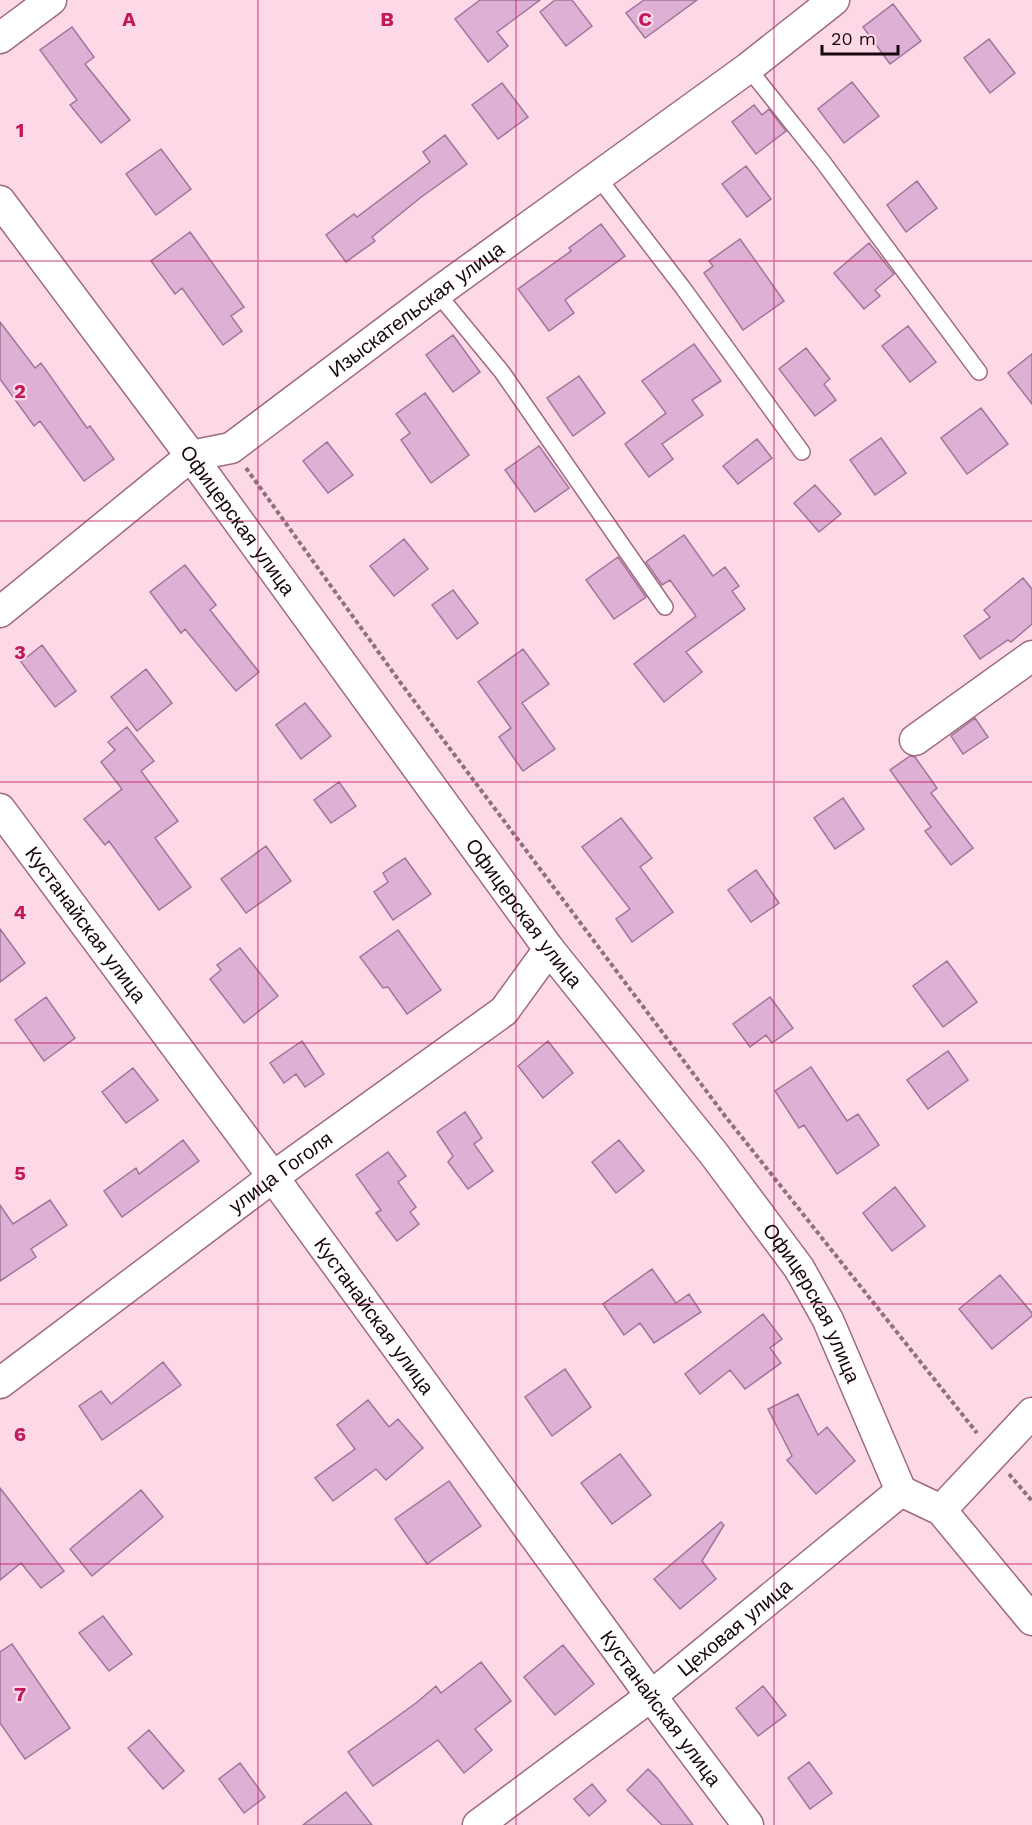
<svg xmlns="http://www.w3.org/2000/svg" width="1032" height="1825" viewBox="0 0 1032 1825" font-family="'Work Sans',sans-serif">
  <rect width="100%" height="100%" fill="#fdd9e7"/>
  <path fill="#dfb0d5" stroke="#a17598" stroke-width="1.5" d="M480 0H540L497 32 508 46 488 62 455 19Z
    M555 0H572L592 26 566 46 540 12Z
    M644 0H697L645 38 626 13Z
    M893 4 921 41 890 64 863 27Z
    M72 27 94 57 85 64 130 120 101 143 70 105 77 100 40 50Z
    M989 39 1015 73 990 93 964 58Z
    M852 82 879 116 844 143 818 109Z
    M502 83 528 117 498 139 472 105Z
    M754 105 762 115 769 109 786 131 756 154 732 122Z
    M445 135 467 164 420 198 372 237 375 241 346 262 326 235 354 214 357 217 430 162 423 152Z
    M161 149 191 189 156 215 126 174Z
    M746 166 771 199 747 217 722 184Z
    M917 181 937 208 906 232 887 205Z
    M601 224 625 256 565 300 574 313 549 331 518 289 571 251 569 248Z
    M190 232 244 307 231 316 242 331 223 345 182 288 175 294 151 261Z
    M740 239 784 301 743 330 704 273 713 266 709 261Z
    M869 243 894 274 875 290 880 296 864 309 834 273Z
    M0 322 35 368 41 363 87 428 90 426 114 459 84 481 40 421 34 426 0 379Z
    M908 326 936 362 910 382 882 346Z
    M453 335 480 372 453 392 426 355Z
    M694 344 721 381 692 400 703 415 662 444 673 459 649 477 625 444 666 413 642 381Z
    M806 348 830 379 824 384 836 400 815 416 779 369Z
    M1032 354V404L1008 373Z
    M579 376 605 413 573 436 547 398Z
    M425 393 469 455 431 483 401 440 410 433 396 414Z
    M981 408 1008 444 967 474 941 438Z
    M881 438 906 473 875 495 850 460Z
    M757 439 772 458 738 484 723 466Z
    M327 442 353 475 328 493 303 461Z
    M539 446 569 488 535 512 505 470Z
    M815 485 841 514 819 532 794 503Z
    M684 535 713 576 725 567 739 586 732 591 745 609 686 652 702 672 664 702 634 664 696 616 670 580 662 585 646 562Z
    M404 539 428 569 394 596 370 566Z
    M618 557 646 597 614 619 586 580Z
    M185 565 216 605 210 610 259 672 236 691 185 629 181 633 150 592Z
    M1023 578 1032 589V624L1011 642 1008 640 980 659 964 636 990 617 984 610Z
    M453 590 478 623 457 639 432 605Z
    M42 645 76 691 55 707 21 662Z
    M523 649 549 684 522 703 555 749 523 771 499 737 511 728 478 682Z
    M146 669 172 703 137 731 111 697Z
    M305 703 331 736 301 759 276 725Z
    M975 718 988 737 963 754 951 736Z
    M127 727 154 761 141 771 178 821 155 838 191 887 159 910 109 841 105 845 84 819 122 789 101 762 115 750 108 742Z
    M910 756 915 757 937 788 931 793 973 848 951 865 925 831 931 827 890 770Z
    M339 782 356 806 331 823 314 800Z
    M843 798 864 829 835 849 814 818Z
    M621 818 652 858 640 867 673 912 632 942 616 919 630 909 582 847Z
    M266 846 291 881 246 913 221 879Z
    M405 858 431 894 393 920 374 892 388 882 383 873Z
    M756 870 779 903 751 922 728 890Z
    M0 929 25 963 0 982Z
    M398 930 441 990 407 1014 388 987 383 988 360 957Z
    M240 948 278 996 244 1023 210 979 221 970 217 965Z
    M947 961 977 1002 943 1027 913 986Z
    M46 997 75 1038 44 1061 15 1020Z
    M770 997 793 1028 772 1043 766 1035 750 1047 733 1024Z
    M302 1041 324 1074 305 1087 296 1074 284 1083 270 1063Z
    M548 1041 573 1073 543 1098 518 1066Z
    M948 1051 968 1080 928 1109 907 1080Z
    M811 1067 847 1121 858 1114 879 1145 837 1174 804 1125 799 1128 775 1091Z
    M133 1068 158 1100 126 1123 102 1092Z
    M465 1112 482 1138 474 1144 493 1171 468 1189 448 1162 453 1156 437 1132Z
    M183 1140 199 1161 122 1217 104 1191 136 1168 139 1174Z
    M619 1140 644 1171 616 1193 592 1162Z
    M388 1152 406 1176 398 1182 416 1207 410 1212 419 1224 397 1241 376 1213 381 1210 356 1175Z
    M895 1187 925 1226 892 1251 863 1213Z
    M50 1200 67 1225 31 1249 36 1257 0 1281V1205L13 1224Z
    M652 1269 676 1303 689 1294 701 1312 654 1343 640 1323 624 1335 603 1304Z
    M1000 1275 1032 1313V1316L992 1349 959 1309Z
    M763 1314 782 1339 770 1348 781 1363 745 1389 730 1370 700 1394 685 1374Z
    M163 1362 181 1385 102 1440 79 1406 101 1391 111 1404Z
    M565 1369 591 1407 552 1436 525 1397Z
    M798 1394 818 1435 827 1427 855 1461 816 1494 787 1460 792 1456 768 1409Z
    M368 1400 389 1427 398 1419 423 1448 386 1480 376 1469 333 1501 315 1478 355 1449 337 1425Z
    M620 1454 651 1495 612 1524 581 1483Z
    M449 1481 481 1526 427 1564 395 1519Z
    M0 1488 64 1571 41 1588 21 1563 0 1580Z
    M141 1490 163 1517 92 1576 70 1549Z
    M721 1522 724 1525 702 1561 716 1579 680 1609 654 1579Z
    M103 1616 132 1654 109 1671 79 1633Z
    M12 1644 70 1728 25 1759 0 1723V1652Z
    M563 1645 594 1684 555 1715 524 1677Z
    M481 1662 511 1701 475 1729 492 1750 464 1773 438 1740 373 1786 348 1752 416 1703 436 1686 441 1693Z
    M763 1686 786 1715 758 1736 736 1708Z
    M149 1730 184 1771 163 1789 128 1748Z
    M809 1762 832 1793 810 1809 788 1778Z
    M240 1763 265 1797 244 1813 219 1779Z
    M648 1769 658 1779 693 1825H662L627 1790Z
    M592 1784 606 1801 589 1816 574 1799Z
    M346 1792 372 1825H303Z"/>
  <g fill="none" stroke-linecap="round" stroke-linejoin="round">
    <defs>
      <path id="service" d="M748 68 823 162 979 372
        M597 176 683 288 802 452
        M437 293 502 372 665 607"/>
      <g id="minor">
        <path d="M0 38 51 0"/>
        <path id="s1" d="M0 201 191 456 549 949 714 1154 799 1268 828 1320 901 1491 941 1510 1032 1620"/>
        <path id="s2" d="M0 612 191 456 231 448 437 293 748 68 834 0"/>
        <path d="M915 740 1032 656"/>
        <path id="s3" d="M0 809 273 1177 651 1696 748 1825"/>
        <path id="s4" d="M0 1383 273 1177 504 1011 549 949"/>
        <path d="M941 1510 1032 1413"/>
        <path id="s5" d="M478 1825 651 1696 901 1491"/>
      </g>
    </defs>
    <use href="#service" stroke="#9f6a80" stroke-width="18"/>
    <use href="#minor" stroke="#9f6a80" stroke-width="33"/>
    <path stroke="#8d727d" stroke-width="4" stroke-dasharray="4.5 3" stroke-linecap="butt" d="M246 468 400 682 725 1116 977 1433
      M1009 1474 1032 1501"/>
    <use href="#service" stroke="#fff" stroke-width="15"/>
    <use href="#minor" stroke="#fff" stroke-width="30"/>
  </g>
  <path fill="none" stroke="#c2185b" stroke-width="1.5" stroke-opacity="0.55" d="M258 0V1825M516 0V1825M774 0V1825M0 261H1032M0 521H1032M0 782H1032M0 1043H1032M0 1304H1032M0 1564H1032"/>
  <g text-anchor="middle" stroke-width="4.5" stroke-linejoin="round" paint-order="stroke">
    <g font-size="20" fill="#19070f" stroke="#fdd9e7">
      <text dy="7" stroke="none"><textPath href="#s2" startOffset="519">Изыскательская улица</textPath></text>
      <text dy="7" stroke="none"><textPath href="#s1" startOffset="398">Офицерская улица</textPath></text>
      <text dy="7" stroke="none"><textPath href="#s1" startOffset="884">Офицерская улица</textPath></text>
      <text dy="7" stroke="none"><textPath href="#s3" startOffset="144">Кустанайская улица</textPath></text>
      <text dy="7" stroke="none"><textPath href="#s4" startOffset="351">улица Гоголя</textPath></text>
      <text dy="7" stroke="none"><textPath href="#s1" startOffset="1370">Офицерская улица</textPath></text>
      <text dy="7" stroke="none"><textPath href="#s3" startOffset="630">Кустанайская улица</textPath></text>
      <text dy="7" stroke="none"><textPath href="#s5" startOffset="324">Цеховая улица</textPath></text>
      <text dy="7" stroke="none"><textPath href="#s3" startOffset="1116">Кустанайская улица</textPath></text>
    </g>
  </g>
  <g font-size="20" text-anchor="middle" font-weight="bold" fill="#c2185b" stroke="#fdd9e7" stroke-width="4.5" stroke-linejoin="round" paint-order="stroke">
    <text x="129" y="26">A</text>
    <text x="387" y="26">B</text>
    <text x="645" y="26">C</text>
    <text x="20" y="137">1</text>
    <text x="20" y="398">2</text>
    <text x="20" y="659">3</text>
    <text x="20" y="919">4</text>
    <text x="20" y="1180">5</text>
    <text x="20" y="1441">6</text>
    <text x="20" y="1701">7</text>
  </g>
  <path d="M822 45v9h76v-9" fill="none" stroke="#19070f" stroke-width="3"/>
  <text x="831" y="45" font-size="18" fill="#19070f" stroke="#fdd9e7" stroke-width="4.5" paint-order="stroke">20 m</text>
</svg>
